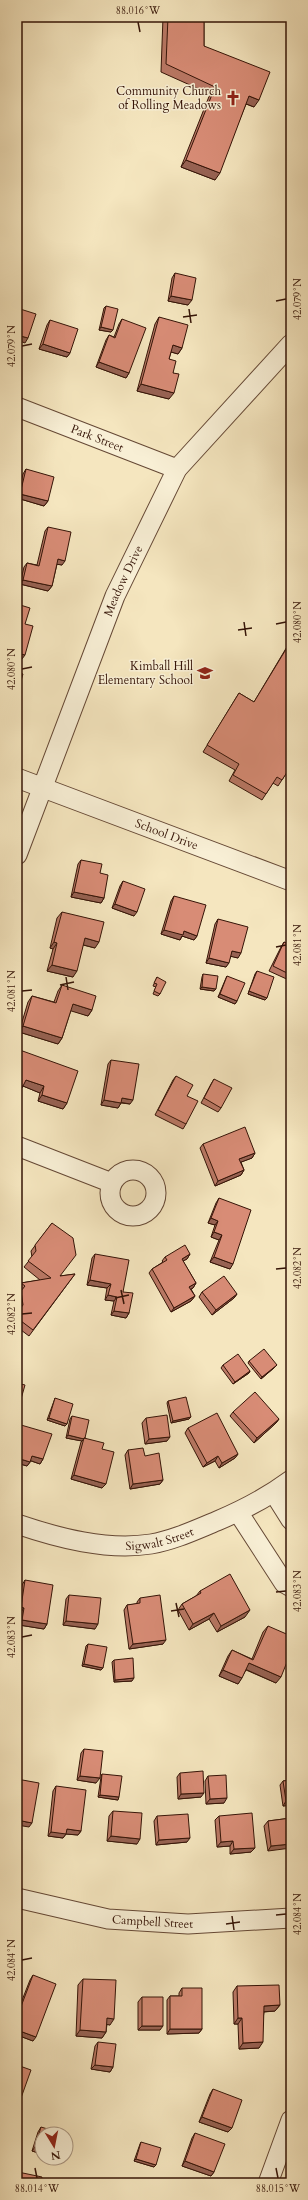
<svg xmlns="http://www.w3.org/2000/svg" width="308" height="2200" viewBox="0 0 308 2200" font-family="Cardo,serif">
  <rect width="100%" height="100%" fill="#f5e6bf"/>
  <filter id="stains"><feTurbulence type="fractalNoise" baseFrequency=".005" numOctaves="4"/><feColorMatrix values="0 0 0 0 .2 0 0 0 0 .09 0 0 0 0 .02 0 0 0 .5 -.17"/></filter>
  <radialGradient id="worn" r=".72"><stop offset=".6" stop-color="#630" stop-opacity="0"/><stop offset="1" stop-color="#630" stop-opacity=".3"/></radialGradient>
  <g fill="none" stroke-linecap="round" stroke-linejoin="round">
    <defs>
      <g id="minor">
        <path id="s1" d="M17 407 177 469"/>
        <path id="s2" d="M17 778 291 881"/>
        <path id="s3" d="M17 855 115 596 177 469 291 344"/>
        <path d="M17 1146 112 1183"/>
        <circle cx="133" cy="1193" r="23"/>
        <path d="M274 1493 291 1520"/>
        <path d="M238 1512 284 1583 291 1587"/>
        <path id="s4" d="M17 1524C58 1538 107 1551 151 1544 174 1540 195 1530 217 1521 243 1510 268 1497 291 1480"/>
        <path id="s5" d="M17 1898 108 1919 188 1924 291 1918"/>
        <path d="M268 2183 291 2120"/>
      </g>
    </defs>
    <use href="#minor" stroke="#654835" stroke-width="21"/>
    <use href="#minor" stroke="#f8efd5" stroke-width="19"/>
  </g>
  <path fill="#ba7865" stroke="#351407" d="M163 17H204V46L254 107 246 104 215 180 181 167 210 94 161 72Z
    M175 273 188 305 168 301 172 278Z
    M106 306 111 332 99 330 104 308Z
    M159 317 182 348 178 354 171 352 169 359 173 373 169 399 137 391 155 324Z
    M122 319 129 373 126 378 96 367 106 340 109 335 114 337 119 324Z
    M50 320 70 353 67 357 39 349 47 325Z
    M26 469 48 501 44 506 17 498 23 474Z
    M48 527 62 565 57 564 52 586 48 591 20 584 24 567 27 563 37 565 45 531Z
    M291 640V766L278 786 273 783 262 800 229 781 235 770 203 752 239 693 254 702Z
    M81 860 100 873 104 898 101 903 71 897 78 864Z
    M123 881 134 916 112 908 120 886Z
    M174 896 197 936 194 940 182 936 180 940 161 934 171 901Z
    M62 912 95 948 83 945 73 977 47 971 53 949 50 948 57 918Z
    M218 919 238 958 231 956 226 967 206 963 215 924Z
    M284 942 291 946V981L269 971 281 947Z
    M257 971 265 1000 248 994 255 974Z
    M203 974 214 991 200 989 202 977Z
    M227 976 237 1001 235 1004 218 997 226 978Z
    M157 977 160 994 158 996 153 994 156 987 153 986Z
    M62 985 92 1010 88 1016 71 1010 62 1038 58 1044 19 1032 28 1002 32 996 54 1002 58 991Z
    M17 1049 67 1103 63 1109 38 1101 40 1093 23 1086 19 1092Z
    M111 1060 130 1104 121 1103 118 1108 101 1105 108 1064Z
    M176 1076 187 1096 186 1124 183 1129 155 1115 173 1080Z
    M214 1079 221 1108 218 1112 201 1103 211 1084Z
    M203 1144 255 1153 252 1158 241 1162 244 1170 241 1175 215 1186 200 1148Z
    M219 1198 230 1269 210 1262 219 1240 211 1237 215 1225 208 1223 216 1203Z
    M52 1223 60 1276 75 1274 29 1336 17 1327V1313L19 1311 17 1301V1296L20 1292 17 1289V1288L21 1283 40 1280 24 1267 32 1257 31 1251Z
    M95 1254 123 1292 129 1313 126 1318 111 1315 114 1301 105 1300 107 1288 87 1285 92 1258Z
    M190 1254 187 1259 183 1261 196 1283 193 1288 191 1289 195 1296 191 1301 171 1312 149 1273 152 1269 163 1262 162 1261 165 1257Z
    M202 1292 237 1294 234 1298 212 1315 199 1297Z
    M249 1361 277 1365 275 1367 261 1379 248 1363Z
    M223 1365 250 1371 249 1373 233 1384 221 1368Z
    M55 1398 67 1424 65 1426 47 1420 54 1401Z
    M168 1401 189 1419 171 1423 167 1403Z
    M233 1412 279 1419 276 1423 254 1443 230 1416Z
    M72 1416 85 1438 102 1449V1488L71 1479 81 1442 82 1441 66 1438 70 1419Z
    M146 1418 167 1441 145 1444 142 1423Z
    M21 1425 43 1459 40 1464 31 1461 27 1466 17 1463V1433L18 1429Z
    M188 1428 238 1454 235 1458 219 1468 215 1461 203 1467 185 1433Z
    M128 1450 145 1456 163 1480 160 1484 130 1489 125 1455Z
    M25 1580 47 1624 44 1629 19 1625 21 1612H17L22 1585Z
    M200 1591 245 1617 217 1632 209 1619 189 1630 178 1610 182 1604 196 1596Z
    M69 1595 95 1629 63 1625 66 1599Z
    M140 1598 163 1644 129 1649 124 1610 127 1605 137 1604V1602Z
    M268 1626 276 1683 246 1670 238 1684 219 1676 228 1656 232 1650 252 1659 263 1632Z
    M88 1644 103 1668 101 1670 82 1666 86 1646Z
    M114 1660 132 1681 114 1682 112 1662Z
    M84 1749 96 1783 77 1780 81 1753Z
    M180 1773 201 1797 178 1799 177 1777Z
    M102 1774 118 1800 98 1797 101 1777Z
    M208 1776 224 1803 206 1804 205 1781Z
    M291 1780V1805L283 1806 280 1785 283 1781Z
    M56 1786 81 1831 78 1835 66 1834 63 1838 48 1836 53 1791Z
    M113 1811 137 1844 107 1841 109 1816Z
    M157 1816 187 1842 156 1845 154 1821Z
    M219 1816 255 1848 251 1852 230 1854V1846L217 1847 215 1820Z
    M291 1818 268 1851 264 1826 268 1821Z
    M33 1975V2041L17 2035V2013L30 1980Z
    M83 1979 110 2025 107 2024 106 2032 102 2038 76 2036 78 1985Z
    M237 1986 280 2005 275 2011 264 2012 259 2048 239 2049 238 2024H234L233 1992Z
    M182 1988 202 2029 199 2033 167 2034V2000L170 1996H179V1993Z
    M142 1997 160 2030H138V2002Z
    M98 2042 113 2067 110 2072 91 2069 95 2046Z
    M213 2089 228 2132 199 2122 210 2094Z
    M41 2127 42 2134V2154L32 2151 38 2132Z
    M195 2133 214 2172 211 2176 182 2166 192 2138Z
    M141 2142 156 2165 154 2167 134 2161 140 2144Z"/>
  <path fill="#976253" stroke="#351407" d="M249 96 259 100 254 107 244 103Z
    M186 160 220 173 215 180 181 167Z
    M171 296 192 300 188 305 168 301Z
    M101 327 113 330 111 332 99 330Z
    M17 335 28 338 25 343 17 340Z
    M43 344 70 353 67 357 39 349Z
    M173 345 182 348 178 354 168 351Z
    M99 362 129 373 126 378 96 367Z
    M141 384 174 393 169 399 137 391Z
    M20 494 48 501 44 506 17 498Z
    M58 559 65 561 62 565 55 564Z
    M23 580 52 586 48 591 20 584Z
    M17 653 25 655 22 659 17 658Z
    M74 892 104 898 101 903 71 897Z
    M115 904 137 912 134 916 112 908Z
    M164 930 184 931 197 936 194 940 182 936 180 940 161 934Z
    M85 938 99 942 95 948 80 944Z
    M54 942 57 943 53 949 50 948Z
    M232 951 241 953 238 958 229 956Z
    M209 958 229 963 226 967 206 963Z
    M52 965 77 971 73 977 47 971Z
    M202 987 216 989 214 991 200 989Z
    M249 991 267 998 265 1000 248 994Z
    M220 994 237 1001 235 1004 218 997Z
    M73 1004 92 1010 88 1016 68 1010Z
    M23 1026 62 1038 58 1044 19 1032Z
    M26 1080 44 1086 40 1093 23 1086 19 1092H17V1084Z
    M42 1095 67 1103 63 1109 38 1101Z
    M122 1098 133 1100 130 1104 119 1102Z
    M104 1100 121 1103 118 1108 101 1105Z
    M255 1153 252 1158 236 1164 239 1159Z
    M244 1170 241 1175 215 1186 218 1181Z
    M211 1218 218 1221 215 1225 208 1223Z
    M214 1232 222 1235 219 1240 211 1237Z
    M190 1254 187 1259 179 1263 182 1259Z
    M214 1257 233 1264 230 1269 210 1262Z
    M90 1280 111 1284 107 1288 87 1285Z
    M196 1283 193 1288 186 1292 189 1287Z
    M237 1294 234 1298 212 1315 216 1310Z
    M108 1295 117 1297 114 1301 105 1300Z
    M195 1296 191 1301 171 1312 174 1308Z
    M114 1311 129 1313 126 1318 111 1315Z
    M277 1365 275 1367 261 1379 262 1377Z
    M250 1371 249 1373 233 1384 235 1382Z
    M191 1417 189 1419 171 1423 173 1421Z
    M49 1418 67 1424 65 1426 47 1420Z
    M279 1419 276 1423 254 1443 257 1438Z
    M68 1435 84 1439 82 1441 66 1438Z
    M170 1437 167 1441 145 1444 149 1439Z
    M238 1454 235 1458 219 1468 222 1463Z
    M32 1456 43 1459 40 1464 29 1460Z
    M218 1456 215 1461 203 1467 207 1463Z
    M17 1458 30 1462 27 1466 17 1463Z
    M74 1475 106 1484 102 1488 71 1479Z
    M163 1480 160 1484 130 1489 133 1484Z
    M21 1607 24 1608 21 1612H17Z
    M250 1610 245 1617 217 1632 221 1626Z
    M214 1613 209 1619 189 1630 193 1624Z
    M22 1620 47 1624 44 1629 19 1625Z
    M66 1621 98 1624 95 1629 63 1625Z
    M166 1640 163 1644 129 1649 133 1644Z
    M249 1663 281 1677 276 1683 245 1669Z
    M84 1664 103 1668 101 1670 82 1666Z
    M223 1670 242 1678 238 1684 219 1676Z
    M134 1678 132 1681 114 1682 115 1680Z
    M80 1776 100 1778 96 1783 77 1780Z
    M204 1793 201 1797 178 1799 181 1794Z
    M100 1795 119 1797 118 1800 98 1797Z
    M227 1798 224 1803 206 1804 210 1799Z
    M286 1801H291V1805L283 1806Z
    M17 1820 32 1823 29 1827 17 1825Z
    M67 1829 81 1831 78 1835 66 1834 63 1838 48 1836 51 1832Z
    M111 1836 140 1839 137 1844 107 1841Z
    M190 1838 187 1842 156 1845 159 1840Z
    M233 1841 230 1846 217 1847 221 1842Z
    M291 1844V1848L268 1851 271 1846Z
    M255 1848 251 1852 230 1854 234 1849Z
    M280 2005 275 2011 260 2012 264 2006Z
    M107 2018 114 2019 110 2025 103 2024Z
    M238 2018H242L238 2024H234Z
    M142 2026H163L160 2030H138Z
    M170 2029H202L199 2033 167 2034Z
    M17 2030 36 2037 33 2041 17 2035Z
    M80 2030 106 2032 102 2038 76 2036Z
    M263 2042 259 2048 239 2049 243 2043Z
    M95 2065 113 2067 110 2072 91 2069Z
    M17 2097 21 2098 18 2103H17Z
    M202 2117 232 2128 228 2132 199 2122Z
    M35 2147 42 2149V2154L32 2151Z
    M136 2159 156 2165 154 2167 134 2161Z
    M185 2161 214 2172 211 2176 182 2166Z"/>
  <path fill="#d88c76" stroke="#351407" d="M168 17H204V46L270 72 259 100 249 96 220 173 186 160 215 87 166 64Z
    M175 273 196 278 192 300 171 296Z
    M17 274 20 275 17 284Z
    M106 306 118 309 113 330 101 327Z
    M17 308 36 314 28 338 17 335Z
    M159 317 188 325 182 348 173 345 169 359 176 361 173 373 179 374 174 393 141 384Z
    M122 319 146 328 129 373 99 362 109 335 115 338Z
    M50 320 78 329 70 353 43 344Z
    M26 469 54 477 48 501 20 494Z
    M48 527 71 532 65 561 58 559 52 586 23 580 27 563 39 566Z
    M17 604 30 608 25 624 33 626 25 655 17 653Z
    M291 641V766L282 780 277 777 266 794 233 775 239 764 207 745 239 693 254 702Z
    M17 672 23 674 17 694Z
    M81 860 102 864 100 873 108 875 104 898 74 892Z
    M123 881 145 889 137 912 115 904Z
    M174 896 206 905 197 936 184 931 183 935 164 930Z
    M62 912 104 922 99 942 85 938 77 971 52 965 57 943 54 942Z
    M218 919 248 927 241 953 232 951 229 963 209 958Z
    M284 942 291 946V975L273 966Z
    M257 971 274 977 267 998 249 991Z
    M203 974 218 976 216 989 202 987Z
    M227 976 245 983 237 1001 220 994Z
    M157 977 166 982 160 994 154 991 157 984 154 983Z
    M62 985 96 996 92 1010 73 1004 62 1038 23 1026 32 996 56 1003Z
    M17 1049 78 1071 67 1103 42 1095 44 1086 26 1080 23 1086 17 1084Z
    M111 1060 139 1064 133 1100 122 1098 121 1103 104 1100Z
    M176 1076 193 1085 187 1096 198 1101 186 1124 158 1110Z
    M214 1079 232 1088 221 1108 204 1098Z
    M245 1127 255 1153 239 1159 244 1170 218 1181 203 1144Z
    M219 1198 251 1210 233 1264 214 1257 222 1235 214 1232 218 1221 211 1218Z
    M52 1223 73 1238 76 1255 60 1276 75 1274 33 1330 17 1318V1313L23 1305 21 1291 25 1286 21 1283 51 1278 28 1261 36 1251 35 1245Z
    M185 1245 190 1254 182 1259 196 1283 189 1287 195 1296 174 1308 152 1269 167 1260 165 1257Z
    M95 1254 129 1260 123 1292 133 1293 129 1313 114 1311 117 1297 108 1295 111 1284 90 1280Z
    M224 1276 237 1294 216 1310 202 1292Z
    M264 1349 277 1365 262 1377 249 1361Z
    M238 1354 250 1371 235 1382 223 1365Z
    M17 1383 25 1385 19 1406 17 1405Z
    M255 1392 279 1419 257 1438 233 1412Z
    M186 1397 191 1417 173 1421 168 1401Z
    M55 1398 73 1404 67 1424 49 1418Z
    M217 1413 238 1454 222 1463 218 1456 207 1463 188 1428Z
    M167 1415 170 1437 149 1439 146 1418Z
    M72 1416 89 1420 85 1438H84V1439L68 1435Z
    M21 1425 52 1434 43 1459 32 1456 30 1462 17 1458V1439Z
    M84 1438 104 1443 102 1449 114 1452 106 1484 74 1475Z
    M143 1448 145 1456 159 1453 163 1480 133 1484 128 1450Z
    M230 1574 250 1610 221 1626 214 1613 193 1624 182 1604 201 1593 200 1591Z
    M25 1580 53 1585 47 1624 22 1620 24 1608 21 1607Z
    M69 1595 101 1598 98 1624 66 1621Z
    M160 1595 166 1640 133 1644 127 1605 140 1603V1598Z
    M268 1626 291 1636V1652L281 1677 249 1663 242 1678 223 1670 232 1650 253 1660Z
    M88 1644 107 1647 103 1668 84 1664Z
    M133 1658 134 1678 115 1680 114 1660Z
    M84 1749 103 1751 100 1778 80 1776Z
    M203 1771 204 1793 181 1794 180 1773Z
    M102 1774 122 1776 119 1797 100 1795Z
    M226 1775 227 1798 210 1799 208 1776Z
    M17 1779 39 1783 32 1823 17 1820Z
    M291 1780V1801H286L283 1781Z
    M56 1786 86 1790 81 1831 67 1829 66 1834 51 1832Z
    M113 1811 142 1813 140 1839 111 1836Z
    M252 1813 255 1848 234 1849 233 1841 221 1842 219 1816Z
    M188 1814 190 1838 159 1840 157 1816Z
    M291 1818V1844L271 1846 268 1821Z
    M33 1975 56 1984 36 2037 17 2030V2017Z
    M83 1979 116 1980 114 2019 107 2018 106 2032 80 2030Z
    M279 1985 280 2005 264 2006 263 2042 243 2043 242 2018H238L237 1986Z
    M182 1988H202V2029H170V1996H182Z
    M142 1997H163V2026H142Z
    M98 2042 116 2044 113 2067 95 2065Z
    M17 2065 31 2070 21 2098 17 2097Z
    M213 2089 242 2100 232 2128 202 2117Z
    M41 2127 61 2133V2134H42V2149L35 2147Z
    M195 2133 225 2144 214 2172 185 2161Z
    M141 2142 161 2148 156 2165 136 2159Z
    M18 2172 42 2177 41 2183H17Z
    M173 2180 181 2183H172Z"/>
  <path fill="none" stroke="#351407" stroke-width="1.5" d="M138 22 140 32M276 301 286 299M189 309 191 323M183 317 197 315M22 346 32 344M244 622 246 636M276 624 286 622M238 630 252 628M22 669 32 667M276 947 286 945M66 977 68 990M60 985 74 982M22 991 32 990M276 1269 286 1268M121 1290 124 1304M115 1298 129 1295M22 1314 32 1313M276 1592 286 1591M176 1603 179 1617M171 1611 184 1609M22 1637 32 1635M276 1915 286 1914M232 1916 234 1930M226 1924 240 1922M22 1960 32 1958M35 2168 37 2178M276 2168 278 2178"/>
  <defs>
    <symbol id="church-bare" viewBox="-9 -9 18 18"><path d="M-1.2-6h2.4v3.5h3.3v2.4h-3.3V6h-2.4V-.1h-3.3v-2.4h3.3Z" fill="#8f2418" stroke="#f8efd5" stroke-width="2.5" paint-order="stroke"/></symbol>
    <symbol id="school-bare" viewBox="-9 -9 18 18"><path d="M0-5L7-2L0 1L-7-2ZM-4 1L0 2.5L4 1V4Q0 6-4 4Z" fill="#8f2418" stroke="#f8efd5" stroke-width="2.5" paint-order="stroke"/></symbol>
  </defs>
  <g fill-rule="evenodd">
    <use href="#church-bare" x="222" y="87" width="22" height="22"/>
    <use href="#school-bare" x="194" y="662" width="22" height="22"/>
  </g>
  <g text-anchor="middle" stroke-width="3" stroke-linejoin="round" paint-order="stroke">
    <g font-size="12" fill="#351407" stroke="#f8efd5" text-anchor="end">
      <text x="221" y="95">Community Church<tspan x="221" dy="14">of Rolling Meadows</tspan></text>
      <text x="193" y="670">Kimball Hill<tspan x="193" dy="14">Elementary School</tspan></text>
    </g>
    <g font-size="12" fill="#351407" stroke="#f8efd5">
      <text dy="4" stroke="none"><textPath href="#s1" startOffset="86">Park Street</textPath></text>
      <text dy="4" stroke="none"><textPath href="#s3" startOffset="294">Meadow Drive</textPath></text>
      <text dy="4" stroke="none"><textPath href="#s2" startOffset="160">School Drive</textPath></text>
      <text dy="4" stroke="none"><textPath href="#s4" startOffset="146">Sigwalt Street</textPath></text>
      <text dy="4" stroke="none"><textPath href="#s5" startOffset="138">Campbell Street</textPath></text>
    </g>
  </g>
  <rect width="308" height="2200" fill="none" stroke="#f5e6bf" stroke-width="44"/>
  <g transform="translate(54 2146) rotate(170)"><circle r="19" fill="#f8efd5" stroke="#aa9783"/>
  <path d="M0-3L7 15L0 10L-7 15Z" fill="#8f2418"/>
  <text y="-6" font-size="11" font-weight="bold" text-anchor="middle" fill="#351407">N</text>
  </g>
  <rect x="22" y="22" width="264" height="2156" fill="none" stroke="#351407" stroke-width="1.5"/>
  <g font-size="10" text-anchor="middle" fill="#351407">
    <text x="138" y="14">88.016°W</text>
    <text transform="translate(297 299) rotate(-90)" y="4">42.079°N</text>
    <text transform="translate(11 346) rotate(-90)" y="4">42.079°N</text>
    <text transform="translate(297 622) rotate(-90)" y="4">42.080°N</text>
    <text transform="translate(11 669) rotate(-90)" y="4">42.080°N</text>
    <text transform="translate(297 945) rotate(-90)" y="4">42.081°N</text>
    <text transform="translate(11 991) rotate(-90)" y="4">42.081°N</text>
    <text transform="translate(297 1268) rotate(-90)" y="4">42.082°N</text>
    <text transform="translate(11 1314) rotate(-90)" y="4">42.082°N</text>
    <text transform="translate(297 1591) rotate(-90)" y="4">42.083°N</text>
    <text transform="translate(11 1637) rotate(-90)" y="4">42.083°N</text>
    <text transform="translate(297 1914) rotate(-90)" y="4">42.084°N</text>
    <text transform="translate(11 1960) rotate(-90)" y="4">42.084°N</text>
    <text x="37" y="2192">88.014°W</text>
    <text x="278" y="2192">88.015°W</text>
  </g>
  <rect width="100%" height="100%" filter="url(#stains)"/>
  <rect width="100%" height="100%" fill="url(#worn)"/>
</svg>
